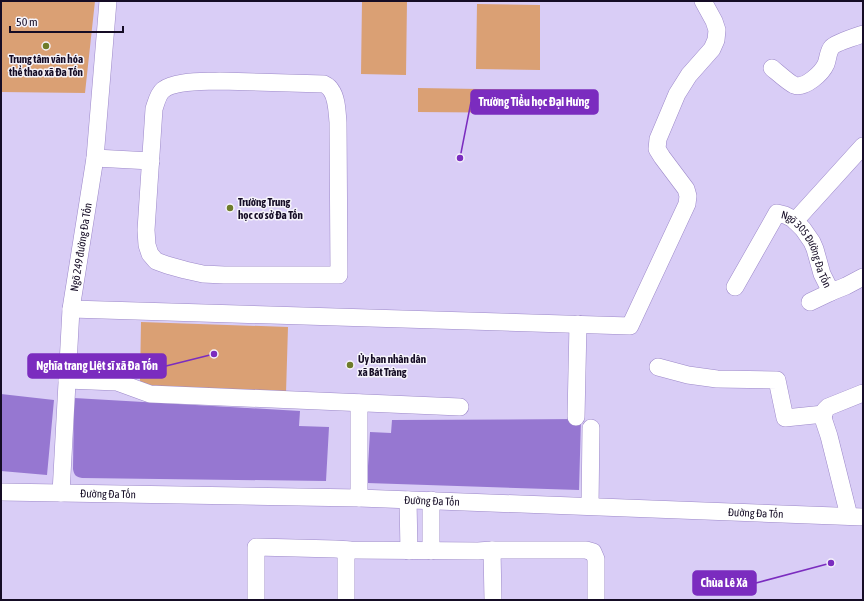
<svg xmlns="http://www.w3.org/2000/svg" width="864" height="601" viewBox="0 0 864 601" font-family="'Asap Condensed',sans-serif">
  <rect width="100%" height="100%" fill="#d9cdf6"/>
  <path fill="#daa074" d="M1 1H95L85 93 1 92Z
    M362 1H407L406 75 361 74Z
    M477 4 540 5V70L476 69Z
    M418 88 541 90 540 113 418 112Z
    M141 322 288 327 286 393 152 388 140 381Z"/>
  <path fill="#9677d1" d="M1 394 54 400 47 475 1 471Z
    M74 398 300 411 299 426 329 427 326 481 82 478C76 477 74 475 73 469Z
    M581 419 579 490 367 483 370 432 391 433 392 420Z"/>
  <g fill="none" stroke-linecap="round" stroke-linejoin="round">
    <defs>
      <g id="minor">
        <path d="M772 68C777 72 789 83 794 85 805 89 822 73 826 64 828 59 828 51 832 47 835 43 857 36 863 34"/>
        <path d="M220 81 324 84C326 85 330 88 331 90 337 98 337 112 338 122L339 275H224L203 274 185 270 167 265 156 261 150 254 147 245 146 230 154 109C156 103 158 94 163 90 175 80 205 82 220 81Z"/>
        <path d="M95 158 151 161"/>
        <path d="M795 221 863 146"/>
        <path id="s1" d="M735 287 777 213 785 215 793 219 803 229 812 242 815 249 822 274 831 292 846 286 863 277"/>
        <path d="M810 302 831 292"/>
        <path d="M71 309 630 326 687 204 688 196 686 189 662 157 657 149 658 139 677 94 689 75 712 49 716 40 717 30 714 21 703 1"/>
        <path d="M658 367 688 375 717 379 777 380 785 418 824 414"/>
        <path d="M67 380 117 382 150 394 460 407"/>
        <path d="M576 417 578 324"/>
        <path id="s2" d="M1 492 359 498 863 517"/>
        <path id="s3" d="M61 493 71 309 95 158 108 1"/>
        <path d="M359 498V403"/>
        <path d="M408 500 409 551"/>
        <path d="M431 500V551"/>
        <path d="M590 506 591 428"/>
        <path d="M849 516 829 436 823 418 825 410 828 407 863 393"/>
        <path d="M492 550 493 600"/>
        <path d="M256 600V547L335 549 351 550 478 551 492 550H586L593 552 596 559V600"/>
        <path d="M346 600V550"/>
      </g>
    </defs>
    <use href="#minor" stroke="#9c88c9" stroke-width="18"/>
    <use href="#minor" stroke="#fff" stroke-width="17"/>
  </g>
  <g fill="#6e7c2a" stroke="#f6f4fb" stroke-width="1.5">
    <circle cx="46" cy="46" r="4"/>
    <circle cx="230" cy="208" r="4"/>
    <circle cx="350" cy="365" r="4"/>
  </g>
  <g text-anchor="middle" stroke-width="3" stroke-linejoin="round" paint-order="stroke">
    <g font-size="11" font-weight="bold" fill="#150c25" stroke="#f6f4fb" text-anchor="start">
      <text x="46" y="63" text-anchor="middle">Trung tâm văn hóa<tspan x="46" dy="13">thể thao xã Đa Tốn</tspan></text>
      <text x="238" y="206">Trường Trung<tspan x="238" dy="13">học cơ sở Đa Tốn</tspan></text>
      <text x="358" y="363">Ủy ban nhân dân<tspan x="358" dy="13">xã Bát Tràng</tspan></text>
    </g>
    <g font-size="11" fill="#150c25" stroke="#f6f4fb">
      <text dy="4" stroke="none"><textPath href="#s3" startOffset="247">Ngõ 249 đường Đa Tốn</textPath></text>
      <text dy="4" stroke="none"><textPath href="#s1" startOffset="135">Ngõ 305 Đường Đa Tốn</textPath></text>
      <text dy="4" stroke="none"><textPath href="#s2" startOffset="107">Đường Đa Tốn</textPath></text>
      <text dy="4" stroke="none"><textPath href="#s2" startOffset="431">Đường Đa Tốn</textPath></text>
      <text dy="4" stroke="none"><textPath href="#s2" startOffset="755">Đường Đa Tốn</textPath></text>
    </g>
  </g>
  <path fill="none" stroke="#7b2cbf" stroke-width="1.5" d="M460 158L471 102M214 354L166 366M831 563L756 583"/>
  <g fill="#7b2cbf" stroke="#f6f4fb" stroke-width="1.5">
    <circle cx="460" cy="158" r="4"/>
    <circle cx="214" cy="354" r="4"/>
    <circle cx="831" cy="563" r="4"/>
  </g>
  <g fill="#7b2cbf" stroke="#7b2cbf" stroke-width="1.5">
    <rect x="471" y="90" width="127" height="24" rx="4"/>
    <rect x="28" y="354" width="138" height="24" rx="4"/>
    <rect x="693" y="571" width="63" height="24" rx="4"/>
  </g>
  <g font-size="12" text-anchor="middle" font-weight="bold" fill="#fff">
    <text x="534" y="106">Trường Tiểu học Đại Hưng</text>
    <text x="97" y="370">Nghĩa trang Liệt sĩ xã Đa Tốn</text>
    <text x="724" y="587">Chùa Lê Xá</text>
  </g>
  <rect width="864" height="601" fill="none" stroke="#150c25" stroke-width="4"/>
  <path d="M10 26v6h113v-6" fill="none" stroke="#150c25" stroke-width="2"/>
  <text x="16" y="26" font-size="12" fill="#150c25" stroke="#f6f4fb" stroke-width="3" paint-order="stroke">50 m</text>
</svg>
